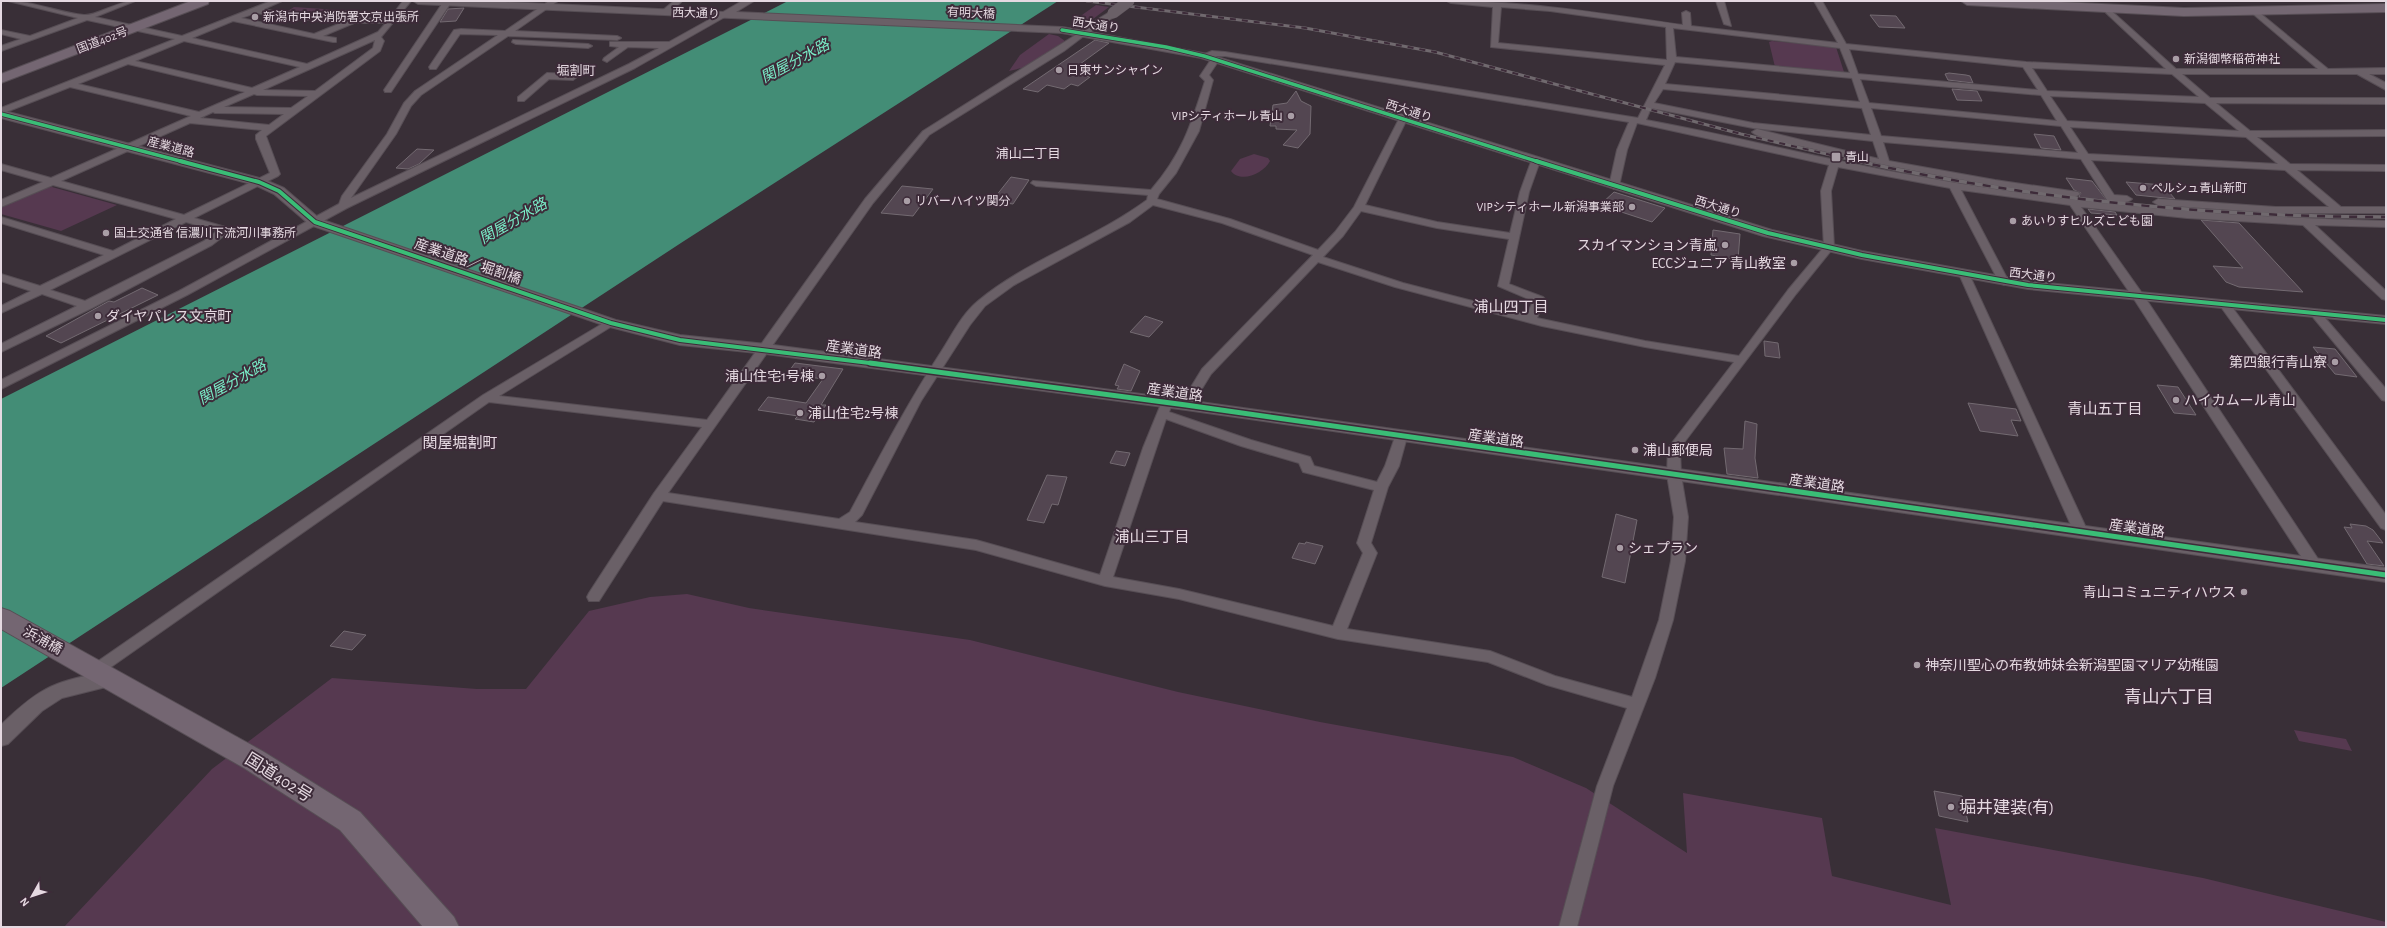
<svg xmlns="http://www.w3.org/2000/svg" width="2387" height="928" viewBox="0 0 2387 928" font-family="'Alegreya Sans','Noto Sans JP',sans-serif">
  <rect width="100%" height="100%" fill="#392f37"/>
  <path fill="#563950" d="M1096 5 1109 7 1085 25 1070 27 1077 21 1075 20Z
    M294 7 354 11 346 18 283 14Z
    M1049 34 1058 36 1065 41 1026 67 1009 71 1020 55Z
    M1772 41 1836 47 1844 72 1775 67 1769 42Z
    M1254 154 1268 158 1270 161C1264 173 1241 184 1231 171L1240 159Z
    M52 187 117 205 61 231 1 214V206L43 188Z
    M687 594 749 608 970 640 1178 692 1320 722 1513 757 1586 788 1687 853 1683 793 1822 818 1832 876 1951 905 1935 828 2203 878 2386 922V927H64L212 769 332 678 477 689H526L589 611 650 597Z
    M2294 730 2346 739 2352 751 2299 741Z"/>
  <path fill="#438d76" d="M788 1H1058L684 241 1 688V399Z"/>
  <path fill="#534651" stroke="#736a71" d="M464 8 456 21 440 22 448 9Z
    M1870 15 1896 16 1905 28 1879 27Z
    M1095 40 1109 43 1069 72 1090 77 1078 86 1071 84 1064 89 1047 85 1038 92 1023 89Z
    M1949 73 1966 75 1970 76 1973 83 1948 80 1945 74Z
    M1952 89 1977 91 1982 101 1957 100Z
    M1296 91 1301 101 1311 106 1310 134 1298 148 1283 145 1297 130 1276 129V126H1270L1273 105 1287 103Z
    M2034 134 2054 136 2061 150 2041 148Z
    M417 149 434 150 419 164 408 169 396 168Z
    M1011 177 1029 180 1013 204 992 201Z
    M2066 178 2092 181 2108 202 2081 199 2079 196 2081 193 2074 190Z
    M2126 182 2163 185 2175 199 2136 195Z
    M902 186 933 189 913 216 881 213Z
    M1614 192 1665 208 1652 222 1600 205Z
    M2088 209 2115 212 2117 215 2091 213Z
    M2201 220 2239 223 2303 292 2239 287 2226 282 2213 266 2243 268Z
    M1713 230 1740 234 1738 260 1711 255Z
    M142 288 158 295 61 343 46 336 109 301 114 302Z
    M1145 316 1163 322 1149 337 1130 332Z
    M1764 341 1778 343 1780 358 1765 356Z
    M2313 347 2335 349 2357 377 2335 374Z
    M795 363 843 369 821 405H826L814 422 795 419 798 416 758 410 768 397 806 403 823 379 787 374Z
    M1124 364 1140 371 1131 391 1117 389 1119 386 1115 385Z
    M2157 385 2178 387 2196 415 2174 413Z
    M1968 403 2016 409 2021 421 2011 420 2018 436 1980 431Z
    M1745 421 1757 424 1755 458 1758 478 1727 474 1724 448 1743 449Z
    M1116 451 1130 453 1125 466 1110 463Z
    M1047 475 1067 477 1058 505 1052 504 1044 523 1027 520Z
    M1616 514 1637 520 1625 583 1602 577Z
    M2350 524 2366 526 2373 530 2383 543 2367 541 2384 566 2367 564 2344 527 2352 528Z
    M1306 542 1323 546 1315 564 1292 558 1299 543 1305 544Z
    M344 631 366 635 352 650 330 646Z
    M1934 791 1962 796 1968 822 1939 816Z"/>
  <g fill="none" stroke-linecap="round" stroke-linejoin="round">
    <defs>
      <path id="minor" d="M8 1C35 1 59 13 84 15 97 16 117 1 135 1L95 17 182 36 271 1H282L264 9C305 18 348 19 390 18L403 1H411L381 37 384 41 380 51 266 136 280 174 278 176 194 218 229 228V232L212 245 92 308 1 352V344L77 306 42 294 1 313V306L31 291 1 281V274L40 286 104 255 1 223V217L113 251 176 219 53 185 1 207V200L43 182 1 170V164L51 178 191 116 70 87 1 114V108L175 39 87 20 1 51V46L21 39 1 34V30L30 36 78 18ZM256 13 289 18 341 23 314 34 241 18ZM233 21 333 42H336V38L323 36 354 23H386L378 32 307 64 192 38ZM375 40 373 48 315 91 263 90ZM184 41 300 67 252 88 135 61ZM128 64 245 92 199 112 78 84ZM254 94 257 95 308 96 291 108 224 107ZM213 112 215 113 284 114 269 125 200 118ZM190 123 262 130 256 135V139L270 173 184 215 61 181ZM186 222 217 231 204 241 85 301 50 290Z
        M444 1H452L391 92H385L384 90Z
        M549 1H558L515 31 617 36 621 38 617 40 508 36 421 95 411 106 396 134 351 198 629 64 659 48 628 47 607 62 603 60 604 58 619 47 610 46V42H669L723 12 730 14 635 68 347 208 187 295 1 389V380L179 291 339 204 342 196 387 134 404 103 415 91 498 35 460 34 436 69H430L429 67 454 30 461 29 505 31Z
        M674 1H682L669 14H663V10Z
        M1447 1C1526 1 1606 14 1683 25L1682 13 1686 11 1690 13 1691 26 1838 43 1814 1H1822L1846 44 2026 62 2166 69 2103 10V6H2106L2176 69H2318L2252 13V9H2255L2328 69 2386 68V74H2369L2386 83V90L2357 74H2182L2210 98H2386V104L2216 103 2250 131 2386 130V136L2257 137 2290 164 2386 165V171L2297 170 2341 207H2386V213H2276L2158 205 2153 202 2158 199 2276 207H2329L2285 170 2091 160 2114 195 2127 196 2132 199C2127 204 2115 202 2107 200L2081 159 1883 142 1889 161 1995 180 2078 192 2080 194 2075 197C1983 185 1892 168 1801 146 1791 144 1759 139 1752 132L1757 129 1879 159 1873 141 1753 128 1651 108 1646 120C1739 137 1830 161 1922 177 2076 205 2230 217 2386 221V227L2315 225 2386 291V300L2382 299 2303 225 2187 218 2081 207 2144 296 2320 562 2322 566 2320 570H2310L2132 296 2070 205 1961 190 2009 282 2004 285 1999 282 1950 188 1838 167 1831 191 1834 247 1796 294 1680 448 1681 475 1688 517 1685 561 1673 620 1655 678 1613 786 1577 927H1559L1597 786 1627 708 1547 685 1488 662 1338 639 1179 599 1105 586 976 550 663 501 599 601H589L587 597 589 593 654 493 702 427 489 402 101 674 96 676 91 674 88 670 91 666 483 395 607 321 611 320 617 323 499 396 707 420 865 199 923 131 1082 31 1086 33 1085 35 1064 51 929 135 873 203 668 493 839 519 850 512C879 458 907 404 941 352 952 335 962 314 978 301 1029 259 1094 239 1147 200L1148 195 1036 186 1031 183 1033 181 1151 190C1182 154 1191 125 1205 81L1200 76 1212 58H1215L1219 60 1209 75 1213 80 1199 131 1176 173 1159 194 1157 199 1230 219 1318 250 1335 232 1354 207 1399 119 1406 117 1407 119 1365 205 1437 222 1510 233 1520 192 1532 159H1538L1540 161 1529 192 1509 284 1543 297 1545 299 1537 318 1645 341 1739 356 1788 290 1824 247 1821 191 1829 165 1637 123 1627 150 1619 186 1614 189 1609 186 1617 150 1629 122 1225 56H1213L1204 58 1200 56 1212 51 1225 52 1638 118 1665 65 1491 47 1493 7 1451 3ZM1501 7 1550 11 1666 27 1667 60 1498 43ZM1673 28 1840 48 1850 73 1676 57ZM1849 49 2023 67 2038 90 1858 74ZM1675 62 1852 78 1860 102 1665 84ZM2032 68 2172 74 2199 97 2047 91ZM1860 79 2041 95 2057 121 1869 103ZM1663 89 1862 108 1871 135 1753 123 1654 103ZM2050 96 2205 103 2239 131 2067 121ZM1871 108 2061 126 2078 153 1881 136ZM2070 127 2246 137 2278 164 2088 154ZM1153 205 1222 223 1313 255 1202 369 1180 405 1182 408H1190L1211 374 1318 262 1395 287 1542 326 1645 347 1734 362 1668 448 1667 475 1674 517 1671 561 1659 620 1632 697 1555 676 1490 651 1347 629 1377 553 1371 543 1388 487 1399 466 1407 437 1401 433 1395 437 1385 466 1377 482 1314 466 1310 457 1251 440 1169 412 1171 407 1169 404H1161L1143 448 1100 575 976 540 855 522 862 515 921 401 970 325 985 306 1014 285 1130 222ZM1361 211 1437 228 1509 239 1498 286 1533 301 1527 315 1403 283 1323 257 1343 236ZM1166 419 1241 446 1299 463 1303 472 1374 490 1357 543 1363 553 1333 626 1179 589 1113 577Z
        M1716 1H1724L1731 26 1724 24Z
        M513 40 588 44 592 46 588 48 516 44 512 42Z
        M547 73 573 74 577 77 573 80 549 79 524 101H518V97Z
        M1964 271 1969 274 2088 532 2086 535H2076L2074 532 1959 274Z
        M2225 302 2229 303 2386 515V530L2381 528 2221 307 2219 305 2221 303Z
        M2316 311 2320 312 2386 389V401L2382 400 2312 316 2310 314Z"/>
      <path id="tertiary" d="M413 1H485L723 12 742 1H754L736 12 1062 27 1080 30 1113 10 1118 13 1117 15 1091 32 1208 54 1772 230 1862 251 2028 281 2386 316V324L2028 289 1862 259 1763 236 1201 58 1062 33 418 4Z
        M1 110 263 179 284 188 320 219 616 320 680 335 766 344 1186 400 2386 568V582L1186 410 766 354 680 345 606 326 310 225 274 194 255 185 1 118Z
        M111 671 118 674 121 679 118 684 62 698 42 711 8 744 1 746V725C42 685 56 681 111 671Z"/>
      <path id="primary" d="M1961 1H2040L2184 8 2386 4V12L2184 16 1967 5Z"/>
      <path id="trunk" d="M191 1H209L208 4 1 83V74Z
        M1 608 10 611 264 752 360 812 454 917 459 927H423L340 830 244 768 1 629Z"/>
    </defs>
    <use href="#minor" stroke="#574e55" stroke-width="2"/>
    <use href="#tertiary" stroke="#574e55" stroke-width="2"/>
    <use href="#primary" stroke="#574e55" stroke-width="2"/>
    <use href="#trunk" stroke="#574e55" stroke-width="2"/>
    <use href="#minor" fill="#6a6067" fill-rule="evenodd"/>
    <use href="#tertiary" fill="#6a6067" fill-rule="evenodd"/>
    <use href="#primary" fill="#746772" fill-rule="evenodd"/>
    <use href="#trunk" fill="#746672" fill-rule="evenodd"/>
    <defs>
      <path id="rail-far1" d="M1087 1 1305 28 1435 52 1741 134 1861 162"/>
      <path id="rail" d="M1857 161C2027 199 2212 217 2386 217"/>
    </defs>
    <use href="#rail-far1" stroke="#70696e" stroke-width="3"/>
    <use href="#rail" stroke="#70696e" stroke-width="3.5"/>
    <use href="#rail-far1" stroke="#3d2b39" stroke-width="2" stroke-dasharray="6" stroke-linecap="butt"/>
    <use href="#rail" stroke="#3d2b39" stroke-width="2.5" stroke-dasharray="8" stroke-linecap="butt"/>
    <defs>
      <path id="tertiary-bridge" d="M1113 13 1129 1"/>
    </defs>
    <use href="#tertiary-bridge" stroke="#574e55" stroke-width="12" stroke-linecap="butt"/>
    <use href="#tertiary-bridge" stroke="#6a6067" stroke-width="11"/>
    <defs>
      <path id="cycleway-far2" d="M1062 30 1166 47 1204 56 1539 162
        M1 114 184 162"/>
      <path id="cycleway-far1" d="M180 161 259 182 279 191 315 222 611 323 680 340 878 364
        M1536 161 1768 233 1862 255 2028 285 2386 320"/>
      <path id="cycleway" d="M870 363 1186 405 2386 575"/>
    </defs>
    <use href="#cycleway-far2" stroke="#3d2b39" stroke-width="5"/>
    <use href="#cycleway-far1" stroke="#3d2b39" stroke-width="6"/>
    <use href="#cycleway" stroke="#3d2b39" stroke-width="8"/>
    <use href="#cycleway-far2" stroke="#3abd76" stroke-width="3.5"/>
    <use href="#cycleway-far1" stroke="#3abd76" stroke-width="4"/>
    <use href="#cycleway" stroke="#3abd76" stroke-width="5"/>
  </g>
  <g fill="#a99ea6" stroke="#3d2b39" stroke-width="1.5">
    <circle cx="255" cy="17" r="4"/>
    <circle cx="2176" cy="59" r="4"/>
    <circle cx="1059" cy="70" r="4"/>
    <circle cx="1291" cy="116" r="4"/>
    <rect x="1831" y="152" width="10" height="10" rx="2"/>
    <circle cx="2143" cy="188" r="4"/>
    <circle cx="907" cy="201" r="4"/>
    <circle cx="1632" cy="207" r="4"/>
    <circle cx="2013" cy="221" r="4"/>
    <circle cx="106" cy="233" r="4"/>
    <circle cx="1725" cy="245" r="4"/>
    <circle cx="1794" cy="263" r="4"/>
    <circle cx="98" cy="316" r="4"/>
    <circle cx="2335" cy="362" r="4"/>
    <circle cx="822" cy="376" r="4"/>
    <circle cx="2176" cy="400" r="4"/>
    <circle cx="800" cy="413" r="4"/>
    <circle cx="1635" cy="450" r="4"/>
    <circle cx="1620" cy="548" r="4"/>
    <circle cx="2244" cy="592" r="4"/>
    <circle cx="1917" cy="665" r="4"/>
    <circle cx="1951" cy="807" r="4"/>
  </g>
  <g text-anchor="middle" stroke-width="4" stroke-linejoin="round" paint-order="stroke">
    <g font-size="12" fill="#e5d9e1" stroke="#3d2b39">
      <text transform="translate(696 13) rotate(2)" y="4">西大通り</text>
      <text transform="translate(971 13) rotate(3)" y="4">有明大橋</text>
      <text transform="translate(1096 25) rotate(9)" y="4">西大通り</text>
      <text transform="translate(102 40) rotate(-21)" y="4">国道402号</text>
      <text transform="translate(1409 111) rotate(18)" y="4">西大通り</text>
      <text transform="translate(171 147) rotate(15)" y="4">産業道路</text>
      <text transform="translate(1718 207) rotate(17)" y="4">西大通り</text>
      <text transform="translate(2033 275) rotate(7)" y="4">西大通り</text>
    </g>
    <g font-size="12" fill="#e5d9e1" stroke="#3d2b39" text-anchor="start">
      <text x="263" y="21">新潟市中央消防署文京出張所</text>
      <text x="2184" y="63">新潟御幣稲荷神社</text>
      <text x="1067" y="74">日東サンシャイン</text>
      <text x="1283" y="120" text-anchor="end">VIPシティホール青山</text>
      <text x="1845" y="161">青山</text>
      <text x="2151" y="192">ペルシュ青山新町</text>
      <text x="915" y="205">リバーハイツ関分</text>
      <text x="1624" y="211" text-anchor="end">VIPシティホール新潟事業部</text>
      <text x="2021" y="225">あいりすヒルズこども園</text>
      <text x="114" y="237">国土交通省 信濃川下流河川事務所</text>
    </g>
    <g font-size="13" fill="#e5d9e1" stroke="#3d2b39">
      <text x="576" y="75">堀割町</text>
      <text x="1028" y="158">浦山二丁目</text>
    </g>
    <g font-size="14" fill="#e5d9e1" stroke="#3d2b39" text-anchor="start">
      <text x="1717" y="250" text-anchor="end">スカイマンション青嵐</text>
      <text x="1786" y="268" text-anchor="end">ECCジュニア 青山教室</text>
      <text x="106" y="321">ダイヤパレス文京町</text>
      <text x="2327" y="367" text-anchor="end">第四銀行青山寮</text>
      <text x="814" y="381" text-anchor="end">浦山住宅1号棟</text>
      <text x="2184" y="405">ハイカムール青山</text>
      <text x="808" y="418">浦山住宅2号棟</text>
      <text x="1643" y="455">浦山郵便局</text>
      <text x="1628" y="553">シェプラン</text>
      <text x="2236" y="597" text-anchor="end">青山コミュニティハウス</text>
      <text x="1925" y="670">神奈川聖心の布教姉妹会新潟聖園マリア幼稚園</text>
    </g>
    <g font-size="14" fill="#e5d9e1" stroke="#3d2b39">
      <text transform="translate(468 261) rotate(19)" y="5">産業道路／堀割橋</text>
      <text transform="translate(854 349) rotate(8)" y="5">産業道路</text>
      <text transform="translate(1175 392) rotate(8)" y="5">産業道路</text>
      <text transform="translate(1496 438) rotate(8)" y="5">産業道路</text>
      <text transform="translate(1817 483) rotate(8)" y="5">産業道路</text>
      <text transform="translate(2137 528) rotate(8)" y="5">産業道路</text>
      <text transform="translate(43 640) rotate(29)" y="5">浜浦橋</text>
    </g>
    <g font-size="15" font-style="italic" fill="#79eec8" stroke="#3d2b39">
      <text transform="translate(795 61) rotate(-28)" y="5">関屋分水路</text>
      <text transform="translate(513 221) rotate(-30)" y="5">関屋分水路</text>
      <text transform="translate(232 382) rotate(-29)" y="5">関屋分水路</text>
    </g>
    <g font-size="15" fill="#e5d9e1" stroke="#3d2b39">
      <text x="1511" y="312">浦山四丁目</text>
      <text x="2105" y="414">青山五丁目</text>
      <text x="460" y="448">関屋堀割町</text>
      <text x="1152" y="542">浦山三丁目</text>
    </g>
    <g font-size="17" fill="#e5d9e1" stroke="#3d2b39">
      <text transform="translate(279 777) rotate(32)" y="6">国道402号</text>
    </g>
    <g font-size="17" fill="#e5d9e1" stroke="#3d2b39" text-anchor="start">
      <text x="1959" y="813">堀井建装(有)</text>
    </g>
    <g font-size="18" fill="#e5d9e1" stroke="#3d2b39">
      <text x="2169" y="703">青山六丁目</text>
    </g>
  </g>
  <rect width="2387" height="928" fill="none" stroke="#e5d9e1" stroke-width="4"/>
  <g transform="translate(32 896) rotate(231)" stroke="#3d2b39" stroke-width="3" paint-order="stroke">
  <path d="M0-3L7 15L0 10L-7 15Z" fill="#e5d9e1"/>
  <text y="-6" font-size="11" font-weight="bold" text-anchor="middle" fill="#e5d9e1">N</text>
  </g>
</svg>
